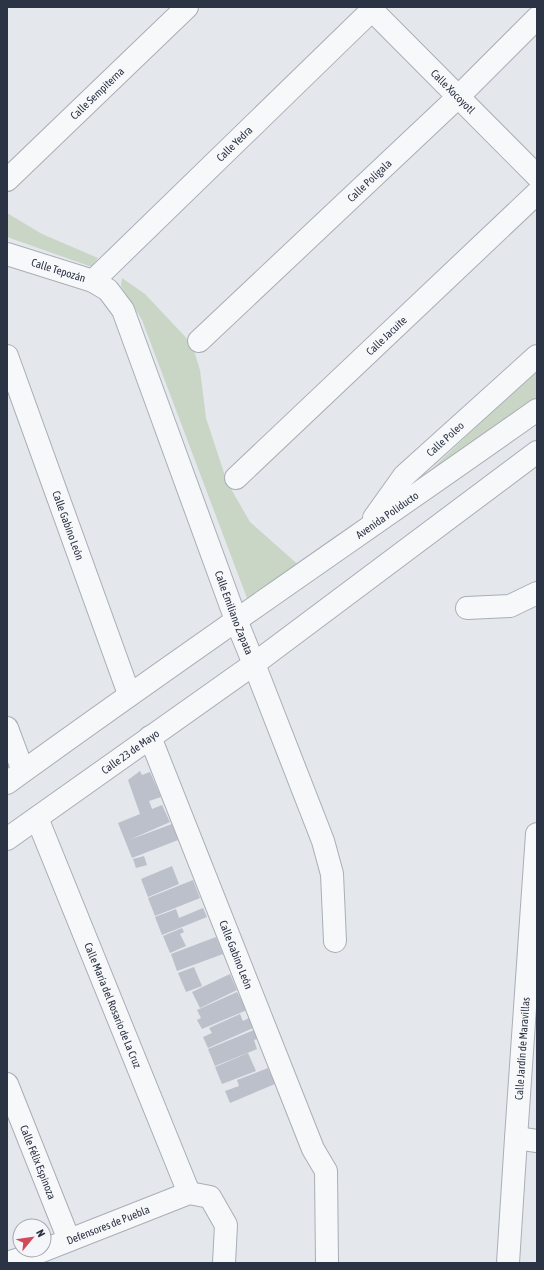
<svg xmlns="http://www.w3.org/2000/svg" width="544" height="1270" viewBox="0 0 544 1270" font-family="'Asap Condensed',sans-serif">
  <rect width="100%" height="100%" fill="#e4e7ec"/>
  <path fill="#c9d6c5" d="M7 213 42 234 98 258 92 267 7 237Z
    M122 278 145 294 192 344 200 370 206 418 227 482 250 522 303 569 250 606 142 320 121 286Z
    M537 369V403L397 502Z"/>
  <path fill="#bbc0ca" d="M140 771 142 775 150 772 161 797 149 801 152 809 162 805 170 822 129 840 172 824 178 840 132 858 118 823 140 814 128 780Z
    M144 856 147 865 136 868 133 859Z
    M172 866 179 884 148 897 141 879Z
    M193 880 200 898 155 916 148 898Z
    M203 908 207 917 162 935 155 917 176 909 179 918Z
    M182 928 184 932 180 934 186 946 170 953 163 936Z
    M216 937 223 954 177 971 171 954Z
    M194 967 202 986 186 992 178 973Z
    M230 974 237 990 200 1008 192 992Z
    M237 992 247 1010 202 1029 197 1020 201 1018 197 1010Z
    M240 1014 243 1021 249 1018 253 1028 208 1048 203 1037 212 1033 209 1028Z
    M254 1030 257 1039 254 1040 257 1049 215 1066 208 1049Z
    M248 1053 256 1071 222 1084 215 1067Z
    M268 1068 275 1084 230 1103 225 1091 239 1086 237 1080Z"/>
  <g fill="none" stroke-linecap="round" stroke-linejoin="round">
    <defs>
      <g id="minor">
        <path id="s1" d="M369 7 537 176"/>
        <path id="s2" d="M7 180 187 7"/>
        <path id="s3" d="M7 254 93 281 108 290 123 310 236 620 254 664 323 841 332 874 335 941"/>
        <path id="s4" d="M93 281 375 7"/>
        <path id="s5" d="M199 341 458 97 537 18"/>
        <path id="s6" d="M7 356 129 694"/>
        <path id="s7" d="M236 478 537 193"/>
        <path id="s8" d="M374 518 404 476 537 356"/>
        <path d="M467 608 510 606 537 593"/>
        <path d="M7 728 23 771"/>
        <path id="s9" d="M150 737 313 1149 326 1171 327 1263"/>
        <path id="s10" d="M7 783C182 656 361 534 537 410"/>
        <path id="s11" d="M37 818 189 1193"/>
        <path id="s12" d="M7 839 254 664 537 452"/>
        <path id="s13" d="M7 1084 69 1240"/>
        <path d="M516 1138 537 1141"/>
        <path id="s14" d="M7 1263 29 1256 189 1193 210 1197 226 1225 224 1263"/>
        <path id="s15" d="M508 1263 516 1138 537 834"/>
      </g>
    </defs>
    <use href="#minor" stroke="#a9aeb7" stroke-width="24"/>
    <use href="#minor" stroke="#f7f8fa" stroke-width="22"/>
  </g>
  <g text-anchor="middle" stroke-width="3" stroke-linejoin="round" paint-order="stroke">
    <g font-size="11" fill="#2b3445" stroke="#f4f6f9">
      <text dy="4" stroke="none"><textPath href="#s1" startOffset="119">Calle Xocoyotl</textPath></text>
      <text dy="4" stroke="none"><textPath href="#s2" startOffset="125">Calle Sempiterna</textPath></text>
      <text dy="4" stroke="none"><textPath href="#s4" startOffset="197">Calle Yedra</textPath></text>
      <text dy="4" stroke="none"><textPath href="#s5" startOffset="234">Calle Polígala</textPath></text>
      <text dy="4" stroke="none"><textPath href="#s3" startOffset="54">Calle Tepozán</textPath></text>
      <text dy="4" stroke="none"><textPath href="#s7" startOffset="207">Calle Jacuite</textPath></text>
      <text dy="4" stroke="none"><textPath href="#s8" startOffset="107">Calle Poleo</textPath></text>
      <text dy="4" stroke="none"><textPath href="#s10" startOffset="465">Avenida Poliducto</textPath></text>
      <text dy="4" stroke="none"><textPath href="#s6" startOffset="180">Calle Gabino León</textPath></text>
      <text dy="4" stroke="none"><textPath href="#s3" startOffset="455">Calle Emiliano Zapata</textPath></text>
      <text dy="4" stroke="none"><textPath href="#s12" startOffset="151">Calle 23 de Mayo</textPath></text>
      <text dy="4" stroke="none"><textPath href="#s9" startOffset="234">Calle Gabino León</textPath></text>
      <text dy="4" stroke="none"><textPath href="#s11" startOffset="202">Calle María del Rosario de La Cruz</textPath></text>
      <text dy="4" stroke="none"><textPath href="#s15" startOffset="215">Calle Jardín de Maravillas</textPath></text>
      <text dy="4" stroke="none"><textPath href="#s13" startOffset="84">Calle Félix Espinoza</textPath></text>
      <text dy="4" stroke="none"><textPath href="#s14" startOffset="108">Defensores de Puebla</textPath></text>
    </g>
  </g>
  <rect width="544" height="1270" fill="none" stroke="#2b3445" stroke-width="16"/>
  <g transform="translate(32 1238) rotate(61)"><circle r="19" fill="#f4f6f9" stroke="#a4a8b1"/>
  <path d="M0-3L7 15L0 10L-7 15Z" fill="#d1495b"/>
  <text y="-6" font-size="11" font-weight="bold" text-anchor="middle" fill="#2b3445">N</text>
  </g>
</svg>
